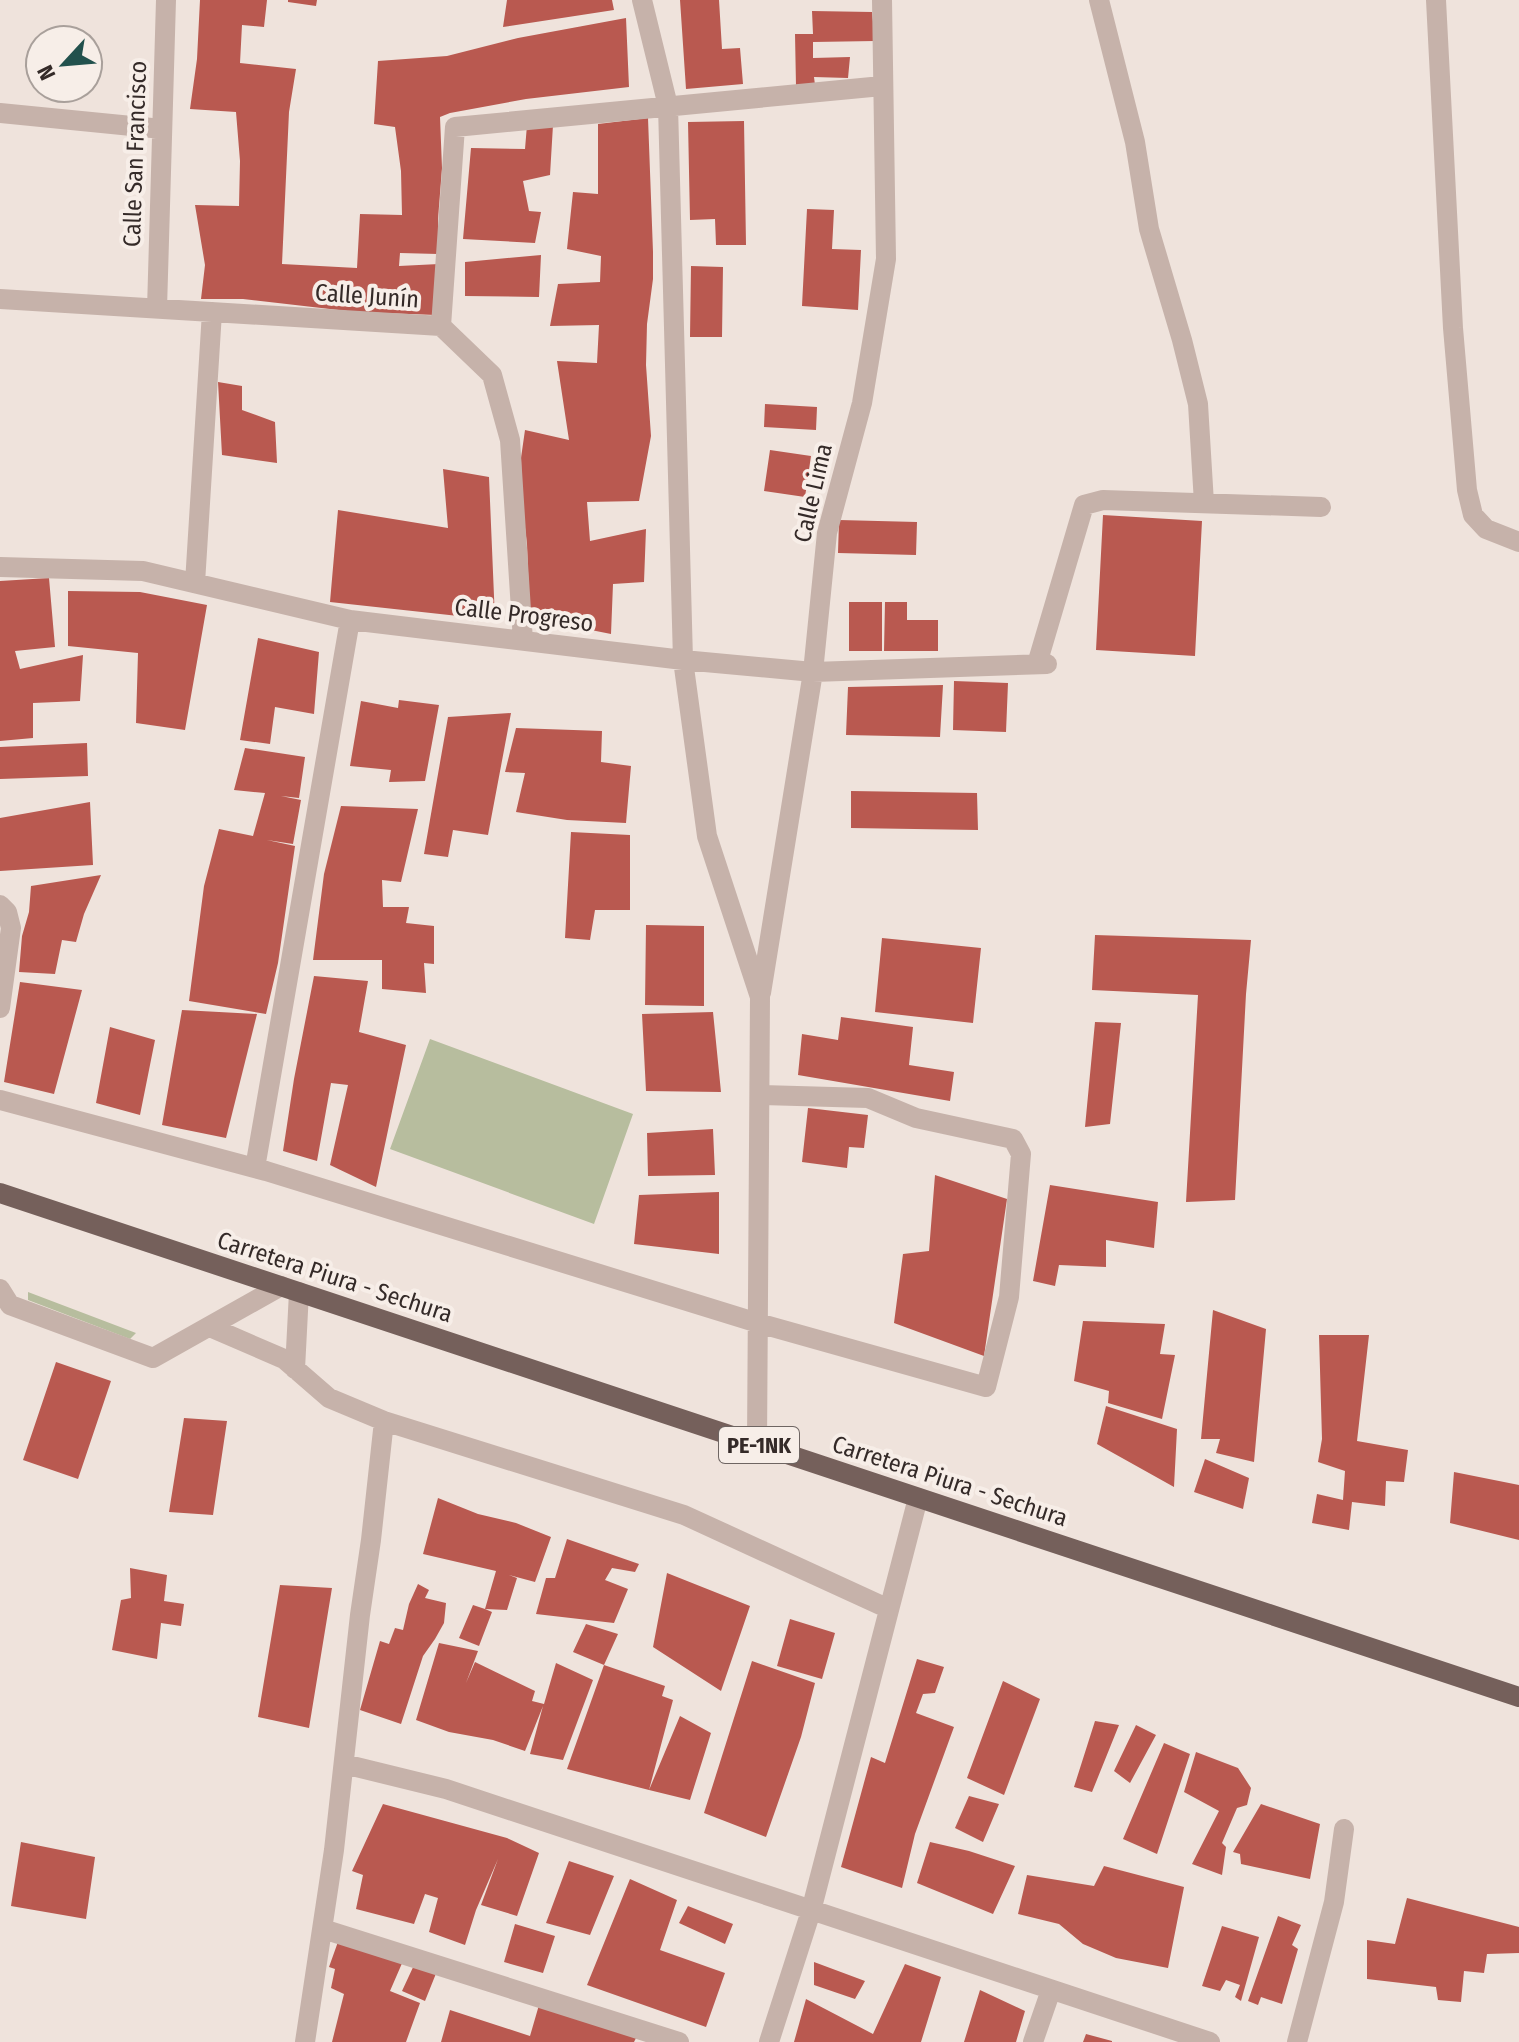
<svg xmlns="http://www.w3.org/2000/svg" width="1519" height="2042" viewBox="0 0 1519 2042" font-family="'Fira Sans Condensed',sans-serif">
  <rect width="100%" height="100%" fill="#efe3dc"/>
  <path fill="#b7bd9e" d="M430 1039 633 1114 594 1224 390 1149Z
    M28 1292 136 1333 130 1339 28 1300Z"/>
  <path fill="#b95950" d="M200 0H267L264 27 242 25 240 63 296 69 289 112 282 264 357 268 360 214 402 215 401 171 395 127 374 124 378 61 447 56 518 38 626 18 629 87 526 99 450 113 440 117 442 168 438 219V254L400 253 399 266 439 264 436 315 356 312 243 299H201L205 265 195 205 239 206 240 161 236 112 190 109 197 59Z
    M288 0H317L316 6 288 2Z
    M507 0H612L614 10 503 27Z
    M680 0H719L722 49 740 48 743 84 686 89Z
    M812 11 872 12 875 41 813 42V58L850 57 848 78 814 77 815 85 796 86 795 34H813Z
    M648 118 653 252V279L647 324 646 365 651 436 639 501 587 502 590 541 646 529 644 582 613 584 611 634 581 628 530 625 527 544 522 504 521 458 525 430 569 440 557 361 597 363 599 325 550 326 558 284 600 282 601 256 567 249 573 192 598 194V124Z
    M744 121 746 245H716L715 219 690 220 688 122Z
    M527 125H553L550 175 523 181 529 211 541 212 535 243 463 239 471 148 525 149Z
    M807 209 834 210 832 249 861 250 858 310 802 306Z
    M541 255 539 297 465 296V262Z
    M691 266 723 267 722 337H690Z
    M218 382 242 386V410L275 422 277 463 222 455Z
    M765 404 817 407 816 430 764 427Z
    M770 450 811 456 805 497 764 491Z
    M443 469 489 477 495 620 330 602 338 510 448 528Z
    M1103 515 1202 521 1195 656 1096 650Z
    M839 520 917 522 916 555 838 553Z
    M49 578 55 647 15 651 20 669 83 655 80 701 33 703V738L0 741V581Z
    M68 591 140 592 207 605 185 730 136 723 138 653 68 646Z
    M849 602H882V651H849Z
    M885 602H907V620H938V651H884Z
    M258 638 319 652 314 714 275 707 270 744 240 740Z
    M954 681 1008 683 1006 732 953 730Z
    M943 685 940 737 846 735 848 687Z
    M399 700 439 705 425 781 389 782 391 770 350 766 361 701 398 708Z
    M511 713 488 835 453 830 448 857 424 854 448 717Z
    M516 728 602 731 601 762 631 766 626 823 567 820 516 812 525 773 505 772Z
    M87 743 88 776 0 779V747Z
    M245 748 305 757 299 798 281 796 301 800 293 844 267 840 295 846 278 963 266 1014 189 1001 204 886 219 829 253 836 265 793 234 790Z
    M851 791 977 793 978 830 851 828Z
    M90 802 93 865 0 871V818Z
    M341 806 418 809 401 882 382 880 383 907H409L406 923 434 926V964L424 963 426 993 382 989V960H313L324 874Z
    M571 832 630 835V910H595L590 940 565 938Z
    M101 875 84 914 76 942 62 940 55 974 19 972 22 936 29 912 31 886Z
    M646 925 704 926V1006L645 1005Z
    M1095 935 1251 940 1246 994 1235 1200 1186 1202 1198 995 1092 990Z
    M882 938 981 948 973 1023 875 1012Z
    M314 976 368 981 359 1032 406 1045 376 1187 330 1165 348 1085 331 1083 317 1161 283 1151 294 1079Z
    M20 982 82 990 54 1094 4 1082Z
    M182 1010 257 1014 226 1138 162 1125Z
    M713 1012 721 1092 646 1091 642 1014Z
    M841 1017 913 1027 909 1065 954 1072 950 1101 798 1075 802 1034 838 1040Z
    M1095 1022 1121 1023 1110 1124 1085 1127Z
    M110 1027 155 1040 140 1115 96 1103Z
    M808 1108 868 1115 864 1148 849 1147 847 1168 802 1162Z
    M713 1129 715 1175 648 1176 647 1133Z
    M935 1175 1007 1199 984 1356 894 1323 903 1254 929 1251Z
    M1050 1185 1158 1202 1154 1248 1106 1240V1267L1059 1265 1055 1286 1033 1281Z
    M719 1192V1254L634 1244 639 1195Z
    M1213 1310 1266 1329 1254 1462 1216 1453 1220 1439H1201Z
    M1083 1321 1165 1324 1160 1354 1175 1355 1162 1419 1108 1403 1109 1391 1074 1381Z
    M1319 1335H1369L1357 1441 1408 1450 1404 1482 1386 1481 1385 1506 1352 1502 1349 1530 1312 1523 1317 1494 1343 1500 1345 1471 1318 1462 1322 1439Z
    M56 1362 111 1381 78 1479 23 1460Z
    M1106 1406 1177 1429 1174 1487 1097 1444Z
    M184 1418 227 1421 213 1515 169 1512Z
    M1205 1459 1249 1478 1243 1509 1194 1492Z
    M1454 1472 1519 1485V1540L1450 1523Z
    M438 1498 478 1514 516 1523 551 1537 535 1582 509 1575 517 1578 507 1610 485 1609 492 1612 479 1646 459 1638 473 1605 485 1609 496 1571 423 1554Z
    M567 1539 639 1564 635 1572 612 1568 605 1580 628 1589 614 1623 536 1614 546 1578H555Z
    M130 1568 167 1575 164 1601 184 1604 181 1626 161 1623 157 1659 112 1650 121 1600 131 1598Z
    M667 1573 750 1606 721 1691 653 1647Z
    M418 1584 429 1590 425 1598 446 1603 444 1623 435 1639 423 1656 401 1724 360 1710 380 1641 389 1644 395 1628 403 1630 409 1604Z
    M280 1585 332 1588 309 1728 258 1717Z
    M790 1619 835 1633 822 1679 777 1666Z
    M586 1624 618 1634 604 1665 573 1652Z
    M439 1643 478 1651 466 1683 475 1662 535 1691 532 1701 544 1704 556 1663 593 1680 563 1760 530 1754 543 1706 525 1751 493 1740 449 1732 416 1720Z
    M917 1659 944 1667 935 1693 923 1694 916 1713 954 1727 915 1834 902 1888 841 1867 871 1757 885 1763Z
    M752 1661 815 1683 801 1737 766 1837 704 1813Z
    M604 1665 665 1686 662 1696 673 1700 649 1790 567 1769Z
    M1003 1681 1040 1699 1004 1795 967 1778Z
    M680 1716 711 1733 690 1800 649 1790Z
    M1095 1721 1119 1725 1092 1792 1074 1787Z
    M1136 1725 1156 1735 1130 1783 1114 1771Z
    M1164 1743 1190 1754 1157 1854 1123 1839Z
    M1196 1752 1238 1768 1251 1788 1247 1805 1237 1808 1222 1843 1226 1847 1222 1875 1192 1864 1219 1811 1184 1792Z
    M969 1796 999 1804 983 1842 955 1828Z
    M383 1804 507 1838 539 1853 517 1916 481 1905 498 1859 476 1910 465 1945 429 1932 438 1898 425 1894 414 1924 356 1909 363 1875 352 1871Z
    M1261 1804 1320 1824 1310 1879 1241 1864 1240 1854 1233 1852Z
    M21 1842 95 1857 86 1919 11 1906Z
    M930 1842 969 1851 1015 1866 993 1914 917 1883Z
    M569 1861 614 1876 590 1935 546 1923Z
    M1104 1866 1184 1887 1168 1968 1116 1958 1083 1944 1059 1924 1018 1914 1027 1875 1094 1886Z
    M630 1879 677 1900 660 1950 725 1973 706 2027 587 1985Z
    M1407 1898 1519 1927V1953L1487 1954 1484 1973 1464 1971 1461 2002 1438 2000 1436 1987 1367 1979V1940L1395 1944Z
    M688 1906 733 1924 725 1944 679 1923Z
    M1278 1916 1301 1925 1292 1945 1298 1949 1282 2004 1261 1997 1258 2005 1248 2001Z
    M515 1924 555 1936 543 1973 504 1962Z
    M1222 1926 1259 1937 1241 2001 1235 1997 1240 1985 1226 1980 1220 1991 1202 1986Z
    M339 1939 403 1961 390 1991 420 2003 406 2042H332L344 1994 331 1988 335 1969 329 1967Z
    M814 1962 865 1981 855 1999 814 1985Z
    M415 1963 437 1971 425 2001 402 1991Z
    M905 1964 941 1977 921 2042H794L806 1999 873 2034Z
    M980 1990 1025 2011 1016 2042H964Z
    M539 2005 636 2038 634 2042H441L450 2010 530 2036Z
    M1086 2034 1112 2041V2042H1083Z"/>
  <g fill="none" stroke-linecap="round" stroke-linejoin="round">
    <path stroke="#c6b2aa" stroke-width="20" d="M642 0 668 106 683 660 707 836 760 997 757 1444
      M1099 0 1135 142 1149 229 1182 340 1198 404 1204 503
      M1436 0 1453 328 1467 490 1473 515 1486 529 1519 542
      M0 113 162 129
      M0 299 441 326 492 375 510 440 523 641
      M157 309 166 0
      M441 326 455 127 882 86
      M0 567 143 571 350 620 683 660 813 672 1047 664
      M195 583 212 312
      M1037 664 1084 505 1103 500 1321 507
      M0 905 7 912 11 928 0 1008
      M761 993 813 672 827 533 862 403 886 259 882 0
      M0 1100 266 1171 758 1323 986 1387 1009 1297 1021 1154 1013 1139 916 1118 868 1098 760 1095
      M255 1168 350 620
      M0 1289 10 1305 153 1358 281 1286
      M210 1327 284 1359 329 1398 384 1421 684 1515 889 1609
      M295 1369 299 1292
      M344 1764 446 1789 1210 2042
      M323 1929 679 2042
      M305 2042 334 1850 360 1615 371 1540 384 1421
      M769 2042 811 1911 918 1498
      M1033 2042 1051 1990
      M1297 2042 1334 1902 1344 1829"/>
    <path stroke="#75605b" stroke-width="20" d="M0 1193 1519 1697"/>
  </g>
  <g text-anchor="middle" stroke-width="8" stroke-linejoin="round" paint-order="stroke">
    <rect fill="#f7eee8" stroke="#6e6562" stroke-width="2" x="719" y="1427" width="80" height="36" rx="6"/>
    <g font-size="22" font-weight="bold" fill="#342a28">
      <text x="759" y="1453">PE-1NK</text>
    </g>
    <g font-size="24" fill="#342a28" stroke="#f7eee8">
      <text transform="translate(135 154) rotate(-88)" y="8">Calle San Francisco</text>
      <text transform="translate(367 296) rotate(4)" y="8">Calle Junín</text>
      <text transform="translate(813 493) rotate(-77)" y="8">Calle Lima</text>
      <text transform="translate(524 615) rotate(7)" y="8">Calle Progreso</text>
      <text transform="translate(335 1277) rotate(18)" y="8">Carretera Piura - Sechura</text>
      <text transform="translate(950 1481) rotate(18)" y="8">Carretera Piura - Sechura</text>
    </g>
  </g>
  <g transform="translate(64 64) rotate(244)"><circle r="38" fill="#f7eee8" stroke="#a9a09b" stroke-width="2"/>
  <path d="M0-6L14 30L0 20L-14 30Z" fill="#22514d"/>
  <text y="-12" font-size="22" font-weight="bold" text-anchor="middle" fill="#342a28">N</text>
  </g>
</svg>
